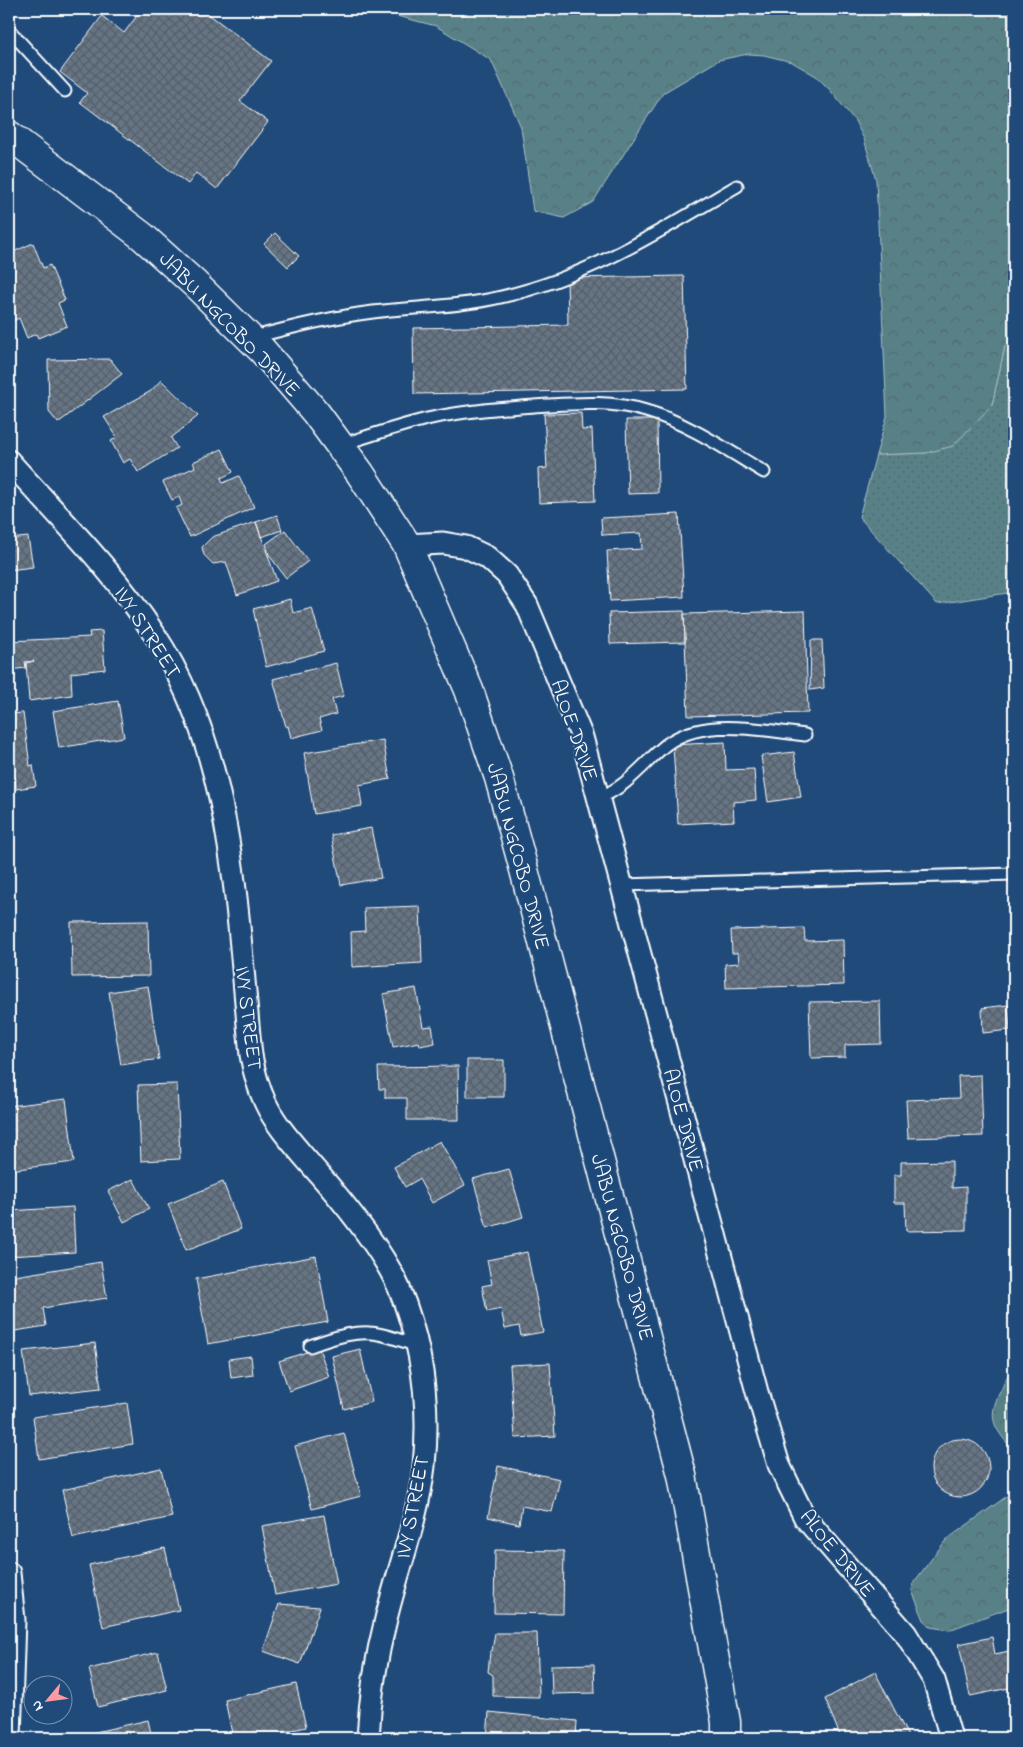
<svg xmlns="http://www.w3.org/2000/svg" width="1023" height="1747" viewBox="0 0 1023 1747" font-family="'Indie Flower',sans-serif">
  <defs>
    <pattern id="grass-dots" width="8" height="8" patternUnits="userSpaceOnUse" patternTransform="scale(1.25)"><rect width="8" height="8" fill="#588187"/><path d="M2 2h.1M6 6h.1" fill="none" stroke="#53696c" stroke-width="1.8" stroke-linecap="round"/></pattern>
    <pattern id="forest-crowns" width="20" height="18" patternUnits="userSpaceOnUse" patternTransform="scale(1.25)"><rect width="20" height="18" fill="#588187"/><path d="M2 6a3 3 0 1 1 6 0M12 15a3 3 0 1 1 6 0" fill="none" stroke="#53696c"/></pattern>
    <pattern id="building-cross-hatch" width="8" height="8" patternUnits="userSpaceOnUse" patternTransform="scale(1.25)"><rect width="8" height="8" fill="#657485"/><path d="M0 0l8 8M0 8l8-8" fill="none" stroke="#575e66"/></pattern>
  </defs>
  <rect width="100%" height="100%" fill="#1f4a7a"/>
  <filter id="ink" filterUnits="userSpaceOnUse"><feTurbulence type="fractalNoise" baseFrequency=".02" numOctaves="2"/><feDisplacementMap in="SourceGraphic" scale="10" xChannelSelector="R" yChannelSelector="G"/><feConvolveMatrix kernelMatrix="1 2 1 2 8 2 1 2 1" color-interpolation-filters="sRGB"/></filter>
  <g filter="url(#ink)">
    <path fill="url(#grass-dots)" stroke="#acc0c3" d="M1014 338V592L937 604 859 517 876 455 926 453 992 405 1005 346Z"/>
    <path fill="url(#forest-crowns)" stroke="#acc0c3" d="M369 9H1011L1014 49V338L1005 346 992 405 953 446 926 453 876 455 887 416 876 180 864 139 855 121 830 90 816 76 792 62 764 55 748 54 719 60 663 93 593 202 564 218 533 211 521 127 491 60 436 26Z
      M1014 1368V1451C993 1427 986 1418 1002 1388 1005 1381 1008 1373 1014 1368Z
      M1014 1491V1606L949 1630 930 1627 924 1620 912 1591 914 1582 946 1540Z"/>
    <path fill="url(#building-cross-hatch)" stroke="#fff" d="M142 9H202L271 61 240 101 268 122 217 189 196 173 188 184 80 102 87 93 60 72 102 16 124 33Z
      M275 233 299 256 288 267 264 244Z
      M33 243 43 268 50 265 65 300 58 303 67 326 38 338 36 334 27 338 19 318 13 321 9 309V254Z
      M684 276 687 389 414 394 413 328 568 325 567 278Z
      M110 359 122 374 58 423 49 412 48 360Z
      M161 380 198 416 171 438 177 448 138 472 130 459 123 463 111 441 117 437 104 417 151 391Z
      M581 413 582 430 592 429 595 501 539 503 538 469 547 468 544 414Z
      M626 420H657L658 493 628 494Z
      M222 449 233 472 221 478 223 483 239 476 254 507 190 537 176 508 182 505 179 497 172 500 163 482 195 467 193 462Z
      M679 514 684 597 610 601 607 551 642 549 641 533 602 535 601 518Z
      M277 515 282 530 261 537 256 522Z
      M256 522 277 581 237 595 226 562 213 564 204 555 202 547 212 537Z
      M285 530 308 561 286 578 269 555 266 544Z
      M28 537 33 567 9 570V539Z
      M9 590 12 612 9 613Z
      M290 599 293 613 312 608 324 651 266 667 253 609Z
      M684 611 685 642 610 644 609 613Z
      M805 611 808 713 688 716 684 614Z
      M102 631 105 669 71 673 72 695 29 701 26 663 34 661 25 662 26 668 9 670V641L90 637 89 632Z
      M811 640H822L824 688 810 690Z
      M336 663 344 696 332 699 336 714 319 719 322 730 291 738 288 726 286 727 273 679Z
      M118 701 124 737 59 748 53 711Z
      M23 713 30 766 33 765 36 786 16 789 15 776H9V714Z
      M383 740 390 779 359 785 362 806 314 814 304 753Z
      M725 742 726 770 754 769 756 800 733 802 734 821 678 824 673 745Z
      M794 752 801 797 768 802 761 756Z
      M9 823 15 842 9 844Z
      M371 828 381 878 341 885 331 835Z
      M420 906 422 963 352 967 351 932 365 931 364 908Z
      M148 921 149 976 72 977 71 922Z
      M804 928 805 941 843 940 844 985 726 988 725 964 739 963 738 953H732L731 930Z
      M148 986 159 1059 121 1065 109 992Z
      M416 988 423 1027 432 1026 435 1043 420 1046 419 1042 393 1047 383 994Z
      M880 1001 881 1044 845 1045V1057L811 1058 809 1002Z
      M1008 1005 1010 1030 983 1033 982 1008Z
      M467 1060H504V1097H467Z
      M458 1066 459 1120H407V1098H385V1089H379L378 1067Z
      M981 1075 983 1136 908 1138 906 1100 959 1098 958 1076Z
      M177 1084 180 1159 141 1161 138 1085Z
      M66 1099 74 1162 9 1170V1106Z
      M440 1141 465 1185 432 1203 419 1179 405 1187 394 1167Z
      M952 1161V1188L966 1187V1230L906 1231 905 1203H894V1175H901V1162Z
      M509 1169 523 1217 487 1228 473 1179Z
      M133 1179 149 1209 124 1222 108 1191Z
      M223 1182 241 1229 186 1250 168 1204Z
      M73 1207 75 1252 9 1256V1211Z
      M527 1252 543 1332 521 1336 519 1326 505 1329 501 1309 487 1312 482 1286 492 1284 487 1260Z
      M316 1256 328 1322 208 1344 196 1279Z
      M101 1262 107 1298 43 1308 46 1326 9 1332V1277Z
      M95 1343 101 1388 29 1396 23 1351Z
      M319 1348 329 1377 289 1391 279 1361Z
      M360 1349 372 1402 344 1409 332 1356Z
      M251 1356 253 1375 231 1378 229 1359Z
      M550 1363 555 1436 515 1438 510 1365Z
      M127 1403 133 1444 39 1459 33 1417Z
      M344 1433 361 1496 312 1509 295 1446Z
      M931 1468a29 29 0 1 1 58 0a29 29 0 1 1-58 0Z
      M498 1466 560 1479 552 1512 522 1506 519 1524 488 1517Z
      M161 1468 172 1517 73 1538 62 1490Z
      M324 1515 337 1584 275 1595 262 1526Z
      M165 1548 179 1610 103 1627 89 1565Z
      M495 1550 564 1551 563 1614 494 1613Z
      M279 1604 320 1607 300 1664 263 1651Z
      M495 1633H537L539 1697 493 1696V1675L488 1672 490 1652 492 1651Z
      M992 1637 995 1654 1014 1650V1702L1012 1703 1009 1688 970 1696 959 1644Z
      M158 1652 167 1690 98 1707 89 1669Z
      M594 1664 595 1693 552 1694 551 1665Z
      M875 1672 909 1738H841L825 1699Z
      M296 1684 306 1727 257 1738H233L225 1700Z
      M489 1712 577 1721 576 1738H487Z
      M148 1720 152 1738H87V1734Z"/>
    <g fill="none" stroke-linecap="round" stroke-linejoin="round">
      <defs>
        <path id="lane" d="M9 30 65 91
          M251 338C291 327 332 317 373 312 416 307 459 307 501 297 587 278 662 230 737 186
          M340 445C369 436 398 426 427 419 466 410 508 408 548 405 582 403 613 401 646 411 688 423 727 450 764 472
          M598 798C625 788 640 768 661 749 697 715 761 730 805 735
          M621 885 1014 874
          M310 1346C332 1338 360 1328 383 1335 395 1338 406 1342 417 1346"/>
        <path id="street" d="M9 461C59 517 114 571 155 635 236 758 236 914 251 1055 254 1072 258 1087 265 1102 276 1126 295 1146 312 1166 341 1199 382 1248 399 1288 422 1344 430 1406 424 1466 418 1518 398 1569 386 1619 376 1658 370 1699 368 1738
          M407 545 443 543 466 547 487 557 507 575 527 605 582 737 757 1392 779 1465 805 1518 906 1634 934 1680 951 1738
          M9 1573 14 1620 10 1738"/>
        <path id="secondary" d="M9 135 142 236 195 284 262 350 316 413 360 473 407 545 469 690 499 778 523 866 682 1475 726 1722V1738"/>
      </defs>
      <use href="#lane" stroke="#fff" stroke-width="15"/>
      <use href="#street" stroke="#fff" stroke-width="25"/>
      <use href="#secondary" stroke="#fff" stroke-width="31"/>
      <use href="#lane" stroke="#1f4a7a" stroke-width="11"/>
      <use href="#street" stroke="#1f4a7a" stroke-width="21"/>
      <use href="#secondary" stroke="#1f4a7a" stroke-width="28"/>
    </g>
  </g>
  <g text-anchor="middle" stroke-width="4.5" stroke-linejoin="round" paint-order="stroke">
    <g font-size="21" fill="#fff" stroke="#1f4a7a">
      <text transform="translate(230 324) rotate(46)" y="7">JABU NGCOBO DRIVE</text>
      <text transform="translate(148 632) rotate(57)" y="7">IVY STREET</text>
      <text transform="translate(575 730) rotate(71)" y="7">ALOE DRIVE</text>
      <text transform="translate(519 856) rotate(75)" y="7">JABU NGCOBO DRIVE</text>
      <text transform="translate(249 1018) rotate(83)" y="7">IVY STREET</text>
      <text transform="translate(684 1120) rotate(75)" y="7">ALOE DRIVE</text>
      <text transform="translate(623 1247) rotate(75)" y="7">JABU NGCOBO DRIVE</text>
      <text transform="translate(412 1507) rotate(-79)" y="7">IVY STREET</text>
      <text transform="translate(838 1553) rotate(51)" y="7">ALOE DRIVE</text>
    </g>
  </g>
  <rect width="1023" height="1747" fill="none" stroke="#1f4a7a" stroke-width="30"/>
  <rect x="15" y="15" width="993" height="1717" fill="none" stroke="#fff" stroke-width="2" filter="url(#ink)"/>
  <g transform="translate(48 1700) rotate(241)"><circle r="24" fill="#1f4a7a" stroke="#7992af"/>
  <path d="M0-4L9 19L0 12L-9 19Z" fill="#ff9aa2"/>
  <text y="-8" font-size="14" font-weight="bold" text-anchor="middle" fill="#ffffff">N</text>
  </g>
</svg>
